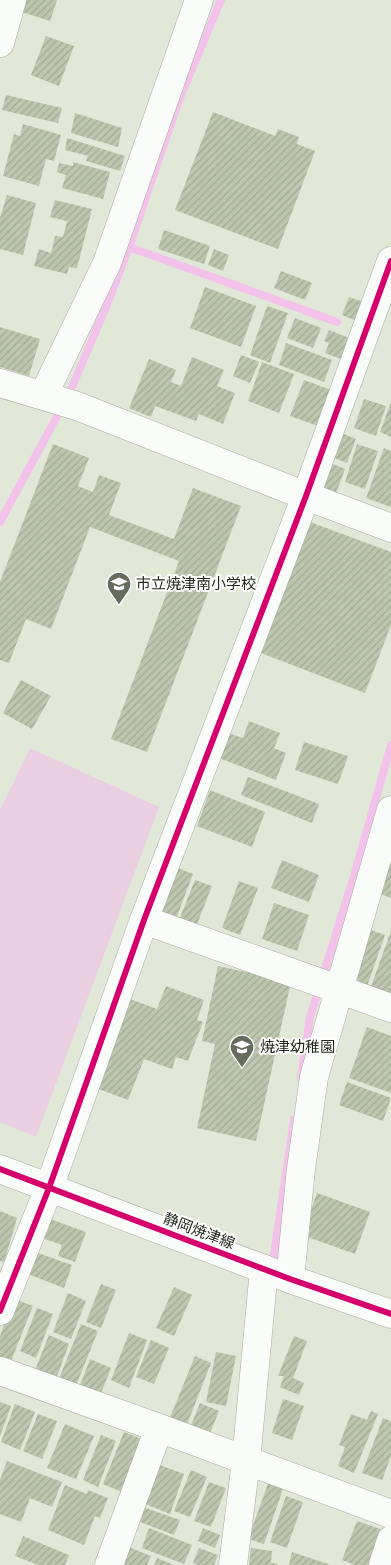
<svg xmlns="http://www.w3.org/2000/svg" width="391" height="1565" viewBox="0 0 391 1565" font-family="'Golos Text','Noto Sans JP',sans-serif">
  <defs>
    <pattern id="building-hatch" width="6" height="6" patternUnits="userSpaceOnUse" patternTransform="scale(1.25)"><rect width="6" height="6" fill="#bdc6af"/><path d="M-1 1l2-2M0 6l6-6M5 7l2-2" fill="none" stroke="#a2aa96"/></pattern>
  </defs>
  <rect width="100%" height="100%" fill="#e1e8d8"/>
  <path fill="#e9cfe1" d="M30 748 159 807 36 1137 0 1122V810Z"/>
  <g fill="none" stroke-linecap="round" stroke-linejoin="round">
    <path stroke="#f3c2eb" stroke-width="8" d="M129 247 337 322
      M0 522 69 394 107 305 129 247 179 100 221 0
      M301 1078 310 1017 354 876 391 745
      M272 1268 294 1119"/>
  </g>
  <path fill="url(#building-hatch)" d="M19 0H57L50 21 16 10Z
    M46 36 74 46 59 86 31 75Z
    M6 95 62 108 58 123 2 110Z
    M213 112 275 136 278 129 299 137 297 144 315 151 278 249 175 210Z
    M75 113 122 128 118 147 71 133Z
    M23 124 61 135 54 161 46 159 39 186 3 176 14 134 20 136Z
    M67 138 125 156 120 171 86 161 88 156 65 150Z
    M73 162 110 172 103 199 62 188 66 175 57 172 59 163 73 166Z
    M7 195 36 203 23 255 0 249V218Z
    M55 200 92 209 77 268 69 267 67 274 34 266 39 249 51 253 55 236 63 237 67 221 50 217Z
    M164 230 210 246 204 264 158 249Z
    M214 249 229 255 223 271 208 265Z
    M281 271 312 283 305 300 274 288Z
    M205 287 256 306 241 347 190 328Z
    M349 297 364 302 357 321 342 315Z
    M267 306 288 313 270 363 250 355Z
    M295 318 321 328 313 348 287 338Z
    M0 327 40 339 29 376 0 367Z
    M329 330 349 338 341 359 325 353 329 343 324 341Z
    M286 343 332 360 324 382 279 365Z
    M241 355 259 362 250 383 233 376Z
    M192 357 224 370 217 386 235 393 223 424 199 414 196 421 155 406 151 417 129 408 149 359 176 370 171 382 181 386Z
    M262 362 294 374 279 413 248 401Z
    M304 380 331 390 318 426 290 416Z
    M364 399 386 406 376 436 354 428Z
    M391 402V437L380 432Z
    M336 431 356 439 347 463 327 455Z
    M53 444 89 458 78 486 93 492 99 475 121 483 109 515 174 539 193 488 241 506 147 752 111 739 179 561 90 527 51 629 26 619 9 663 0 660V582Z
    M357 444 378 451 365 489 345 482Z
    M384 448 391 451V507L366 498Z
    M326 461 345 469 335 496 315 489Z
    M310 522 391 552V625L365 693 261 653Z
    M21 680 51 696 32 729 3 713Z
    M249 721 280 733 274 748 286 753 276 780 219 758 228 733 243 738Z
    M304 742 348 756 338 784 295 770Z
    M248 777 319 804 312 823 241 795Z
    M210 790 265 812 252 847 197 826Z
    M391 839V898L372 891Z
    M282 860 319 875 309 902 271 888Z
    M173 866 193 874 174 924 155 917Z
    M195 880 212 886 196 927 179 920Z
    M239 881 258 888 240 935 222 928Z
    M274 903 309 915 297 951 262 939Z
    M366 928 385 935 365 992 346 985Z
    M391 931V991L388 998 369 992Z
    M218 966 291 982 256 1141 197 1128 215 1044 202 1041Z
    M166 986 204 1000 197 1020 203 1022 188 1061 176 1057 172 1069 144 1059 128 1100 96 1088 130 999 157 1009Z
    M367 1027 391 1036V1093L349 1078Z
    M347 1082 391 1098 383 1121 339 1105Z
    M317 1193 370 1212 355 1254 302 1235Z
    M0 1211 17 1218 4 1262 0 1261Z
    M47 1218 86 1232 75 1262 58 1256 62 1245 39 1237Z
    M35 1252 72 1265 64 1288 28 1274Z
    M101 1284 116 1290 101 1328 86 1322Z
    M174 1287 192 1295 174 1336 156 1328Z
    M68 1293 86 1301 71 1339 53 1332Z
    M14 1299 33 1306 9 1366 0 1363V1336Z
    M37 1308 53 1314 36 1358 20 1351Z
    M81 1324 98 1331 75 1388 58 1381Z
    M129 1333 147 1340 129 1388 111 1380Z
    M49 1335 69 1344 56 1379 35 1370Z
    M294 1336 307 1341 293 1378 304 1383 299 1395 280 1387 284 1376H278Z
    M151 1340 169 1348 154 1384 136 1377Z
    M216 1352 236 1356 226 1406 206 1402Z
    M195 1356 211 1363 186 1427 169 1420Z
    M90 1359 111 1368 100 1396 79 1388Z
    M283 1399 304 1406 292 1440 272 1433Z
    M0 1402 11 1406 0 1436Z
    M200 1403 219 1411 208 1438 189 1430Z
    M15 1404 35 1412 20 1450 1 1442Z
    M371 1411 378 1414 354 1473 338 1466 345 1447 339 1445 351 1414 367 1420Z
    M38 1414 57 1421 42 1459 23 1451Z
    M383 1418 391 1421V1456L382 1480 362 1473Z
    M65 1424 94 1436 76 1479 47 1468Z
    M124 1432 144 1440 124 1493 103 1484Z
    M101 1435 116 1441 98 1487 83 1480Z
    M7 1461 62 1482 52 1507 30 1498 21 1522 0 1514V1480Z
    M157 1464 184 1474 170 1514 143 1503Z
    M191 1470 207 1477 190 1517 174 1511Z
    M269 1481 284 1486 264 1544 248 1539Z
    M209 1482 226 1488 211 1527 194 1521Z
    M65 1485 87 1494 88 1490 108 1498 100 1518 95 1516 84 1545 48 1530Z
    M286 1496 303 1502 287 1548 270 1542Z
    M140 1506 180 1520 174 1535 135 1520Z
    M357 1521 383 1530 370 1565H355L342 1560Z
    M149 1528 192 1545 184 1564 142 1548Z
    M203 1528 220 1535 215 1548 198 1541Z
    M23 1536 69 1555 65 1565H38L15 1556Z
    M126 1546 151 1556 147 1565H119Z
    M199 1548 218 1555 214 1565H198L193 1563Z
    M251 1548 272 1551 271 1563 278 1564V1565H249Z
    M292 1552 331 1565H289Z
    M157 1558 174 1565H154Z"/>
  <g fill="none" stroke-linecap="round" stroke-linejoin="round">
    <defs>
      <path id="minor" d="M0 43 12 0
        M0 383 77 406 306 496 391 528
        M43 396 107 263 199 0
        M144 920 391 1008
        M290 1279 301 1169 314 1077 391 810
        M0 1311 49 1188 144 920 306 496 391 261
        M0 1371 159 1428 391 1514
        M109 1565 159 1428
        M233 1565 246 1461 264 1269
        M383 1565 391 1540"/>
      <path id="major" d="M0 1169 290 1279 391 1314"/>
    </defs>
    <use href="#minor" stroke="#a8ada1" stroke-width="29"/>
    <use href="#major" stroke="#a8ada1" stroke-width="29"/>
    <use href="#minor" stroke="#fafcf9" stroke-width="28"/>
    <use href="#major" stroke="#fafcf9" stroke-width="28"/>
    <defs>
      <path id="cycleway" d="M0 1169 290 1279 391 1314
        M0 1311 49 1188 144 920 306 496 391 261"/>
    </defs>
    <use href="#cycleway" stroke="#fff" stroke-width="9"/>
    <use href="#cycleway" stroke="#d6006c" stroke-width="6"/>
  </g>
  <defs>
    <symbol id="school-pin" viewBox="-11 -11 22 30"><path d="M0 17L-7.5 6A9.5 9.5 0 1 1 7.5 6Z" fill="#666b5e" stroke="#fff"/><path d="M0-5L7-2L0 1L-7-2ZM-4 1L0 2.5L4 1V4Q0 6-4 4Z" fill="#fff"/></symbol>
  </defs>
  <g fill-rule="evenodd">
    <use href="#school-pin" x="105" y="570" width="28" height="38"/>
    <use href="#school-pin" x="228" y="1033" width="28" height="38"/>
  </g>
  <g text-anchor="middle" stroke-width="4" stroke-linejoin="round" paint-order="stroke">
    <g font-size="15" fill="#23281d" stroke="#fff" text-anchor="start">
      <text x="136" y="589">市立焼津南小学校</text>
      <text x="260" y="1052">焼津幼稚園</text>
    </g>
    <g font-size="15" fill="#23281d" stroke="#fff">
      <text transform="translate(199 1231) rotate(21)" y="5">静岡焼津線</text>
    </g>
  </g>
</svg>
